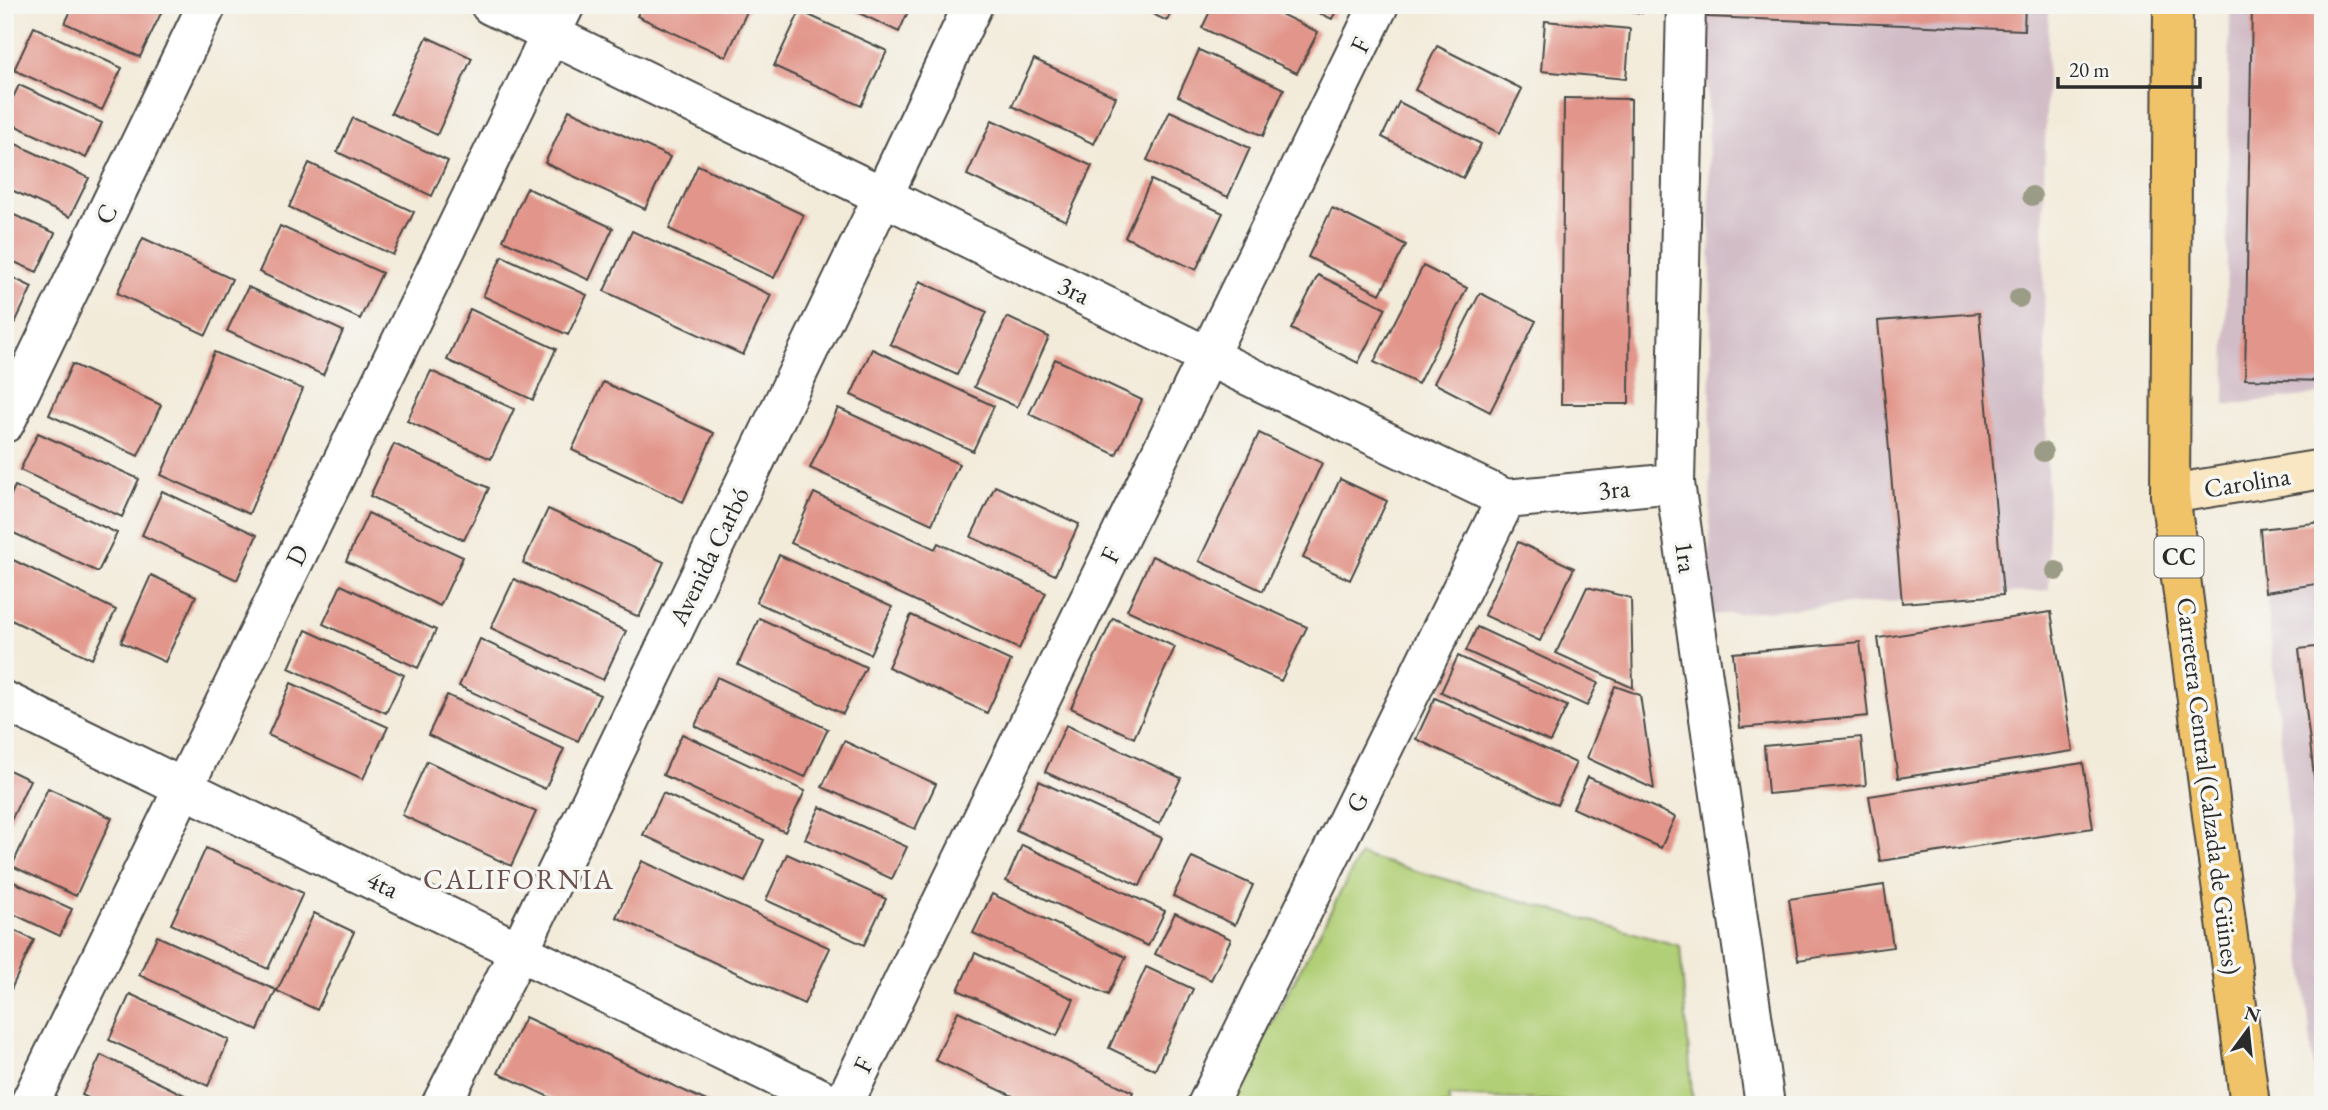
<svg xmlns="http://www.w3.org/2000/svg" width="2328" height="1110" viewBox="0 0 2328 1110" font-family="'EB Garamond',serif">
  <rect width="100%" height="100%" fill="#f6f6f2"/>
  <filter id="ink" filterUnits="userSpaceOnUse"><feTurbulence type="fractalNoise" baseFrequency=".0143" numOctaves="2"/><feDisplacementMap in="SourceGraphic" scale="14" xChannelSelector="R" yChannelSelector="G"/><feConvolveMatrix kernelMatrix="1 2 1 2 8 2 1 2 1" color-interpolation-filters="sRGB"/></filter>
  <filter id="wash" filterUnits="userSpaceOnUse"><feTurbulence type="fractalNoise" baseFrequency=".00686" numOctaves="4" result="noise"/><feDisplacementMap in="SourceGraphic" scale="28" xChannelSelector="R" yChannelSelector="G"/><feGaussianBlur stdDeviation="1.57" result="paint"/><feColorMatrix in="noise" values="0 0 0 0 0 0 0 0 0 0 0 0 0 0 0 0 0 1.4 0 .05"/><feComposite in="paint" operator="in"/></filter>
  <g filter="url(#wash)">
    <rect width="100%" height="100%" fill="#f3ebda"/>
    <path fill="#d2bdc7" d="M1706 5H2049L2043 216 2049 590 1710 615 1711 281Z
      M2230 5H2323V394L2225 405Z
      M2323 522V1105H2317L2260 529Z"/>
    <path fill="#b1cf76" stroke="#6e7d50" stroke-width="2" d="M1360 855 1680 946 1693 1105H1644L1449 1096V1105H1229Z"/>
    <g id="blocks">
      <path fill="#e2958a" d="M74 5H160L164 7 140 57 65 23Z
        M642 5H750L726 57 637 16Z
        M842 5H911L899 32Z
        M1134 5H1174L1167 21Z
        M1213 5H1262L1318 32 1297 73 1202 28Z
        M1301 5H1339L1332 19Z
        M1602 5H1643L1642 13Z
        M1709 5H2025L2024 30 1708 17Z
        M2252 5H2323V381L2245 379Z
        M800 11 887 51 861 106 774 66Z
        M1545 21 1630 29 1626 79 1541 71Z
        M34 27 122 68 102 110 14 70Z
        M427 37 472 58 437 135 391 113Z
        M1437 46 1522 89 1500 133 1415 90Z
        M1199 50 1284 89 1263 136 1178 96Z
        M1034 59 1116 97 1094 144 1012 106Z
        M19 85 102 123 86 158 5 121V114Z
        M1564 98 1631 99 1629 404H1561Z
        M1399 102 1481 144 1463 178 1382 137Z
        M569 110 670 157 645 209 545 163Z
        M1170 111 1250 148 1228 197 1147 160Z
        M353 118 448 161 432 196 337 152Z
        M992 120 1092 166 1066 221 967 175Z
        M5 139 89 178 70 217 5 187Z
        M309 163 414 212 393 255 289 207Z
        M698 165 804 215 774 278 669 229Z
        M1151 180 1223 213 1196 270 1125 237Z
        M527 188 613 228 589 280 503 240Z
        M1332 208 1406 245 1380 294 1308 257Z
        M5 211 55 233 37 272 5 258Z
        M280 226 382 273 360 319 259 272Z
        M632 231 771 295 743 355 604 291Z
        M143 238 232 279 206 335 117 293Z
        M502 256 587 295 568 335 483 296Z
        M1423 266 1467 288 1418 384 1374 362Z
        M5 274 32 287 15 323 5 319Z
        M1318 275 1386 308 1358 363 1291 329Z
        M920 281 987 312 957 375 890 344Z
        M248 287 343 331 323 375 227 331Z
        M1480 293 1536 321 1490 412 1434 383Z
        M470 309 556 349 533 400 447 360Z
        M1979 313 2003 595 1902 603 1878 321Z
        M1007 317 1049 337 1017 407 974 387Z
        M872 349 994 406 973 451 851 395Z
        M214 352 303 389 249 514 161 475Z
        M1055 359 1142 400 1116 455 1029 414Z
        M72 364 161 405 138 456 49 415Z
        M431 371 514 409 491 459 407 421Z
        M603 382 714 433 683 502 572 450Z
        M838 408 959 464 932 524 810 468Z
        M38 433 139 479 122 517 20 470Z
        M1259 433 1322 463 1263 591 1199 561Z
        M394 444 489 488 464 540 370 496Z
        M1340 479 1387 501 1350 580 1303 558Z
        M15 486 117 533 98 572 5 529V507Z
        M995 486 1079 524 1055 575 971 537Z
        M162 491 257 535 237 580 142 535Z
        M814 493 935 549 938 543 1046 593 1019 649 791 543Z
        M548 509 664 562 639 617 523 563Z
        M368 513 463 557 440 606 346 561Z
        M2323 522V583L2265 592 2260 529Z
        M1518 542 1574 568 1540 641 1484 615Z
        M779 555 892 607 870 654 756 602Z
        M5 556 116 610 92 659 5 617Z
        M1152 556 1307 627 1281 681 1127 610Z
        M151 575 196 596 165 662 121 642Z
        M514 579 626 631 603 680 491 628Z
        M341 585 436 630 418 668 323 624Z
        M1587 587 1631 598 1633 688 1556 653Z
        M2051 612 2073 751 1898 778 1878 638Z
        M911 615 1011 661 987 713 888 667Z
        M759 618 866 667 843 714 738 665Z
        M1113 618 1175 647 1134 738 1071 708Z
        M1477 627 1598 683 1587 706 1466 651Z
        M306 630 404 675 386 713 289 668Z
        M480 639 600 695 578 741 459 686Z
        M1860 642 1868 716 1740 728 1733 653Z
        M2323 646V836H2321L2299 649Z
        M1458 656 1567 706 1550 742 1441 692Z
        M717 677 828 729 805 777 695 726Z
        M291 683 388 727 363 779 268 735Z
        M1615 686 1640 695 1654 789 1587 758Z
        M447 695 564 749 545 789 428 735Z
        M1435 698 1576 763 1557 805 1416 739Z
        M1066 725 1181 778 1159 824 1045 772Z
        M682 734 805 791 785 832 663 775Z
        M1861 737 1866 785 1768 794 1764 746Z
        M844 741 936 784 915 829 822 787Z
        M427 761 536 812 511 866 402 815Z
        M2083 763 2093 828 1880 861 1869 796Z
        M5 768 30 780 5 833Z
        M1588 777 1675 817 1661 848 1573 808Z
        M1039 781 1162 838 1140 886 1016 830Z
        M48 788 112 818 76 896 12 866Z
        M663 793 764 840 745 882 643 835Z
        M820 807 907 847 892 879 805 839Z
        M1022 845 1165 911 1148 946 1006 881Z
        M206 848 303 893 268 969 171 924Z
        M787 854 886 899 864 945 766 900Z
        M1192 857 1253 885 1235 925 1173 896Z
        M642 861 830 948 804 1004 616 917Z
        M5 878 72 909 60 936 5 910Z
        M1884 885 1893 947 1798 960 1789 899Z
        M992 894 1126 957 1108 995 973 933Z
        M314 913 354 932 317 1010 277 991Z
        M1175 913 1231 939 1211 980 1155 954Z
        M5 926 34 940 5 1002Z
        M157 936 276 990 258 1030 139 975Z
        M975 953 1074 999 1057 1036 958 990Z
        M1146 967 1193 989 1155 1070 1109 1048Z
        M130 994 229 1040 208 1086 109 1040Z
        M958 1011 1133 1092 1127 1105H1032L935 1060Z
        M525 1017 715 1105H566L498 1073Z
        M101 1055 197 1101 195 1105H103L82 1095Z"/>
    </g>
  </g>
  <g filter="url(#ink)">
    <use href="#blocks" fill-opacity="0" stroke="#494845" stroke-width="2"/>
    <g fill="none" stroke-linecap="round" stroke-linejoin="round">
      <defs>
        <path id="minor" d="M1686 5 1675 483 1765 1105
          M5 423 207 5
          M5 701 835 1105
          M29 1105 565 5
          M441 1105 519 951 883 196 1207 356 1506 499 1675 483
          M843 1105 1379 5
          M1207 1105 1506 499"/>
        <path id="tertiary" d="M490 5 883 196 973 5"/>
        <path id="secondary" d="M2170 494 2323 469"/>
        <path id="primary" d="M2173 5 2170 494 2250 1105"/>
      </defs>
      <use href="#minor" stroke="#494845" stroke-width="42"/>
      <use href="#tertiary" stroke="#494845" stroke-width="42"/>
      <use href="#secondary" stroke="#494845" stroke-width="42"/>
      <use href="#primary" stroke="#494845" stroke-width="42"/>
      <use href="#minor" stroke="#fff" stroke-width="38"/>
      <use href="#tertiary" stroke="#fff" stroke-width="38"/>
      <use href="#secondary" stroke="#f9e7c3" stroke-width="38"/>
      <use href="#primary" stroke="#f0c369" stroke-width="38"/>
    </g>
    <g fill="#9b9c86">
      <circle cx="2032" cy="196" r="10"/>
      <circle cx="2019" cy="298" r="10"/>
      <circle cx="2043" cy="452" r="10"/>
      <circle cx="2056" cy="571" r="10"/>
    </g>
  </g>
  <g text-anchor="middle" stroke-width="7" stroke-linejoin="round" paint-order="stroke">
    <rect fill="#f6f6f2" stroke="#686867" stroke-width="2" x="2154.5" y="536.5" width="49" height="41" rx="5"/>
    <g font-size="24" font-weight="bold" fill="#2b2b2b">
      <text x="2179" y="565">CC</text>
    </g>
    <g font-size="26" fill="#2b2b2b" stroke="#f6f6f2">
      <text transform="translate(1360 45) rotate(-64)" y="9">F</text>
      <text transform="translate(106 214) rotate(-64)" y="9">C</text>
      <text transform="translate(1074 290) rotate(26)" y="9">3ra</text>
      <text transform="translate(2247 482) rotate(-9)" y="9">Carolina</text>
      <text transform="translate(1614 489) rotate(-5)" y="9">3ra</text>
      <text transform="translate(297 555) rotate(-64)" y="9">D</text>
      <text transform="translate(1110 555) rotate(-64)" y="9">F</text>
      <text transform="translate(709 556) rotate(-64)" y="9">Avenida Carbó</text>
      <text transform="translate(1686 557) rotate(82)" y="9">1ra</text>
      <text transform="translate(2209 786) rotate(83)" y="9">Carretera Central (Calzada de Güines)</text>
      <text transform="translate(1357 802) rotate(-64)" y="9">G</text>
      <text transform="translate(383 884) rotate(26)" y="9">4ta</text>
      <text transform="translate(863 1065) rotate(-64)" y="9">F</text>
    </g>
    <g font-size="28" letter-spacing="2" fill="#6b504c" stroke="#f6f6f2">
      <text x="519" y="889">CALIFORNIA</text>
    </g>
  </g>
  <rect width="2328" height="1110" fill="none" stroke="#f6f6f2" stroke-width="28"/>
  <g transform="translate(2248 1030) rotate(15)" stroke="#f6f6f2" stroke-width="5" paint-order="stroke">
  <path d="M0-5L12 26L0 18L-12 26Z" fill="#2b2b2b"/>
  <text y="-10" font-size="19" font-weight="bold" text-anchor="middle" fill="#2b2b2b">N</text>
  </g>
  <path d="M2058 77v10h142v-10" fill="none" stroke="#2b2b2b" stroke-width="3.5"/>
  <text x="2069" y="77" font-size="21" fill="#2b2b2b" stroke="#f6f6f2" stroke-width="5" paint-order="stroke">20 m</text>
</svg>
